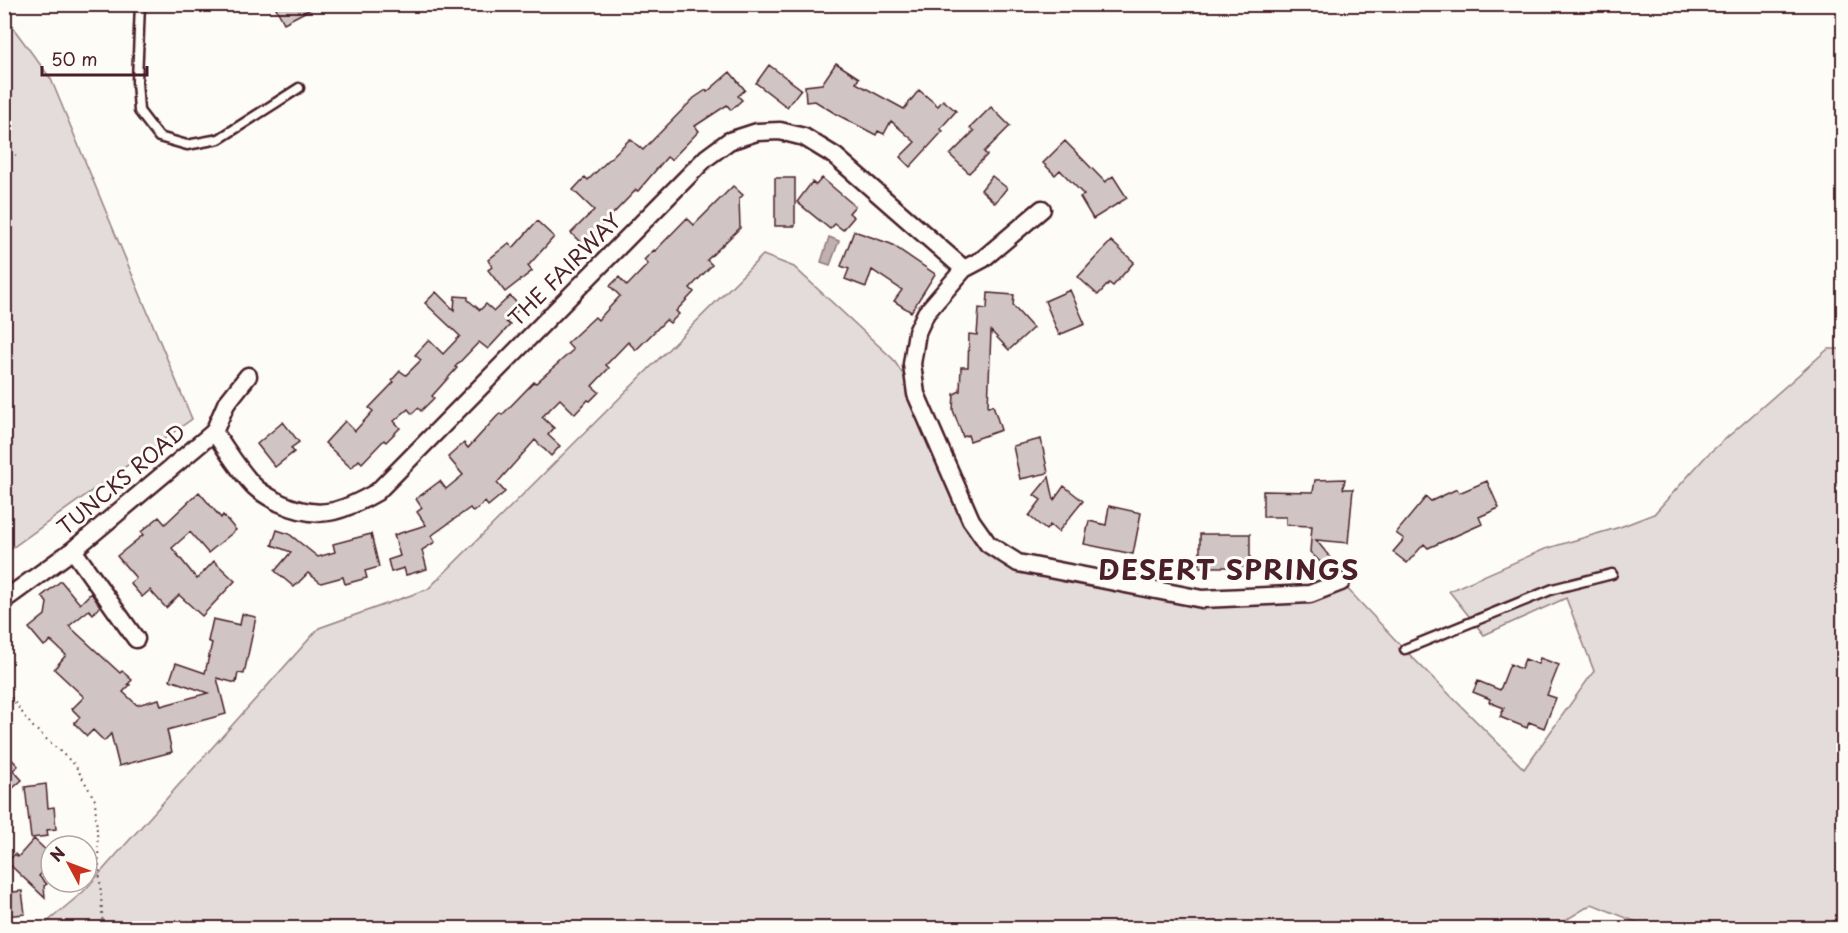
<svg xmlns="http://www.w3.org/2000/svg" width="1848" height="933" viewBox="0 0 1848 933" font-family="'Playpen Sans',sans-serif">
  <rect width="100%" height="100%" fill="#fdfcf7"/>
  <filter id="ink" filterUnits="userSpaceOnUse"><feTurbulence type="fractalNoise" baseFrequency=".0167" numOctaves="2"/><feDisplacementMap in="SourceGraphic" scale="12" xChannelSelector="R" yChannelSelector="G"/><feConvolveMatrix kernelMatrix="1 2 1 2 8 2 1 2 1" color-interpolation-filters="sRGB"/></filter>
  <g filter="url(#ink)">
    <path fill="#e3dcda" stroke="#967e82" stroke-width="1.5" d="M5 17 51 79 192 419 5 553Z
      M763 255 794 267 893 359 916 394 971 520 998 551 1231 599 1341 582 1407 652 1524 769 1594 671 1566 598 1484 635 1449 591 1545 549 1620 527 1654 514 1707 455 1828 349H1843V928H1651L1592 904 1553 928H40L83 892 319 628 428 589Z"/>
    <path fill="#c0b1b1" stroke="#91777b" stroke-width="1.5" d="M829 237 839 241 830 265 821 262Z"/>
    <path fill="#d0c5c4" stroke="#4a1f2b" stroke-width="1.5" d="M274 4H320L284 23Z
      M836 63 859 78 856 83 904 109 919 90 938 106 943 100 956 111 940 129 943 131 910 167 900 157 915 142 891 121 884 134 878 131 876 135 836 114 815 101 806 102 805 86 822 84Z
      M769 65 801 89 787 107 756 83Z
      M730 72 745 90 738 96 742 100 731 110 727 105 695 126 699 131 671 160 667 157 638 191 636 190 583 245 571 233 594 210 573 190 585 177 588 180 630 139 643 150 694 98 706 90 707 92Z
      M991 107 1010 126 984 152 987 155 969 173 950 155 974 131 970 128Z
      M1065 141 1105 182 1113 176 1127 198 1093 219 1080 197 1084 195 1060 170 1055 175 1043 163Z
      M992 176 1007 188 995 203 981 190Z
      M775 178H795V226H775Z
      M822 178 855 206 849 213 854 217 843 230 835 224 830 229 797 202 812 182 816 185Z
      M733 186 743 195 739 199 740 228 707 260 712 265 690 288 694 292 676 311 679 314 670 323 666 320 636 350 628 342 606 365 609 368 592 386 599 392 590 401 588 400 575 414 560 399 542 417 554 428 548 435 560 446 551 456 535 440 497 483 505 492 488 506 485 502 473 512 470 508 431 536 435 542 422 550 427 569 406 575 404 568 391 572 388 560 400 556 394 535 426 525 417 512 422 508 416 499 440 481 446 489 463 475 448 457 464 443 468 448 500 413 502 415 534 382 536 383 573 350 567 343 595 317 598 320 620 296 610 286 619 277 627 286 648 264 644 260 654 250 655 251 687 218 694 225Z
      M537 221 554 237 528 266 532 271 505 292 488 270 492 267 488 260 509 243 513 248Z
      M854 231 891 244 935 274 911 312 894 301 902 290 872 270 866 287 845 279 849 269 841 266Z
      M1111 241 1134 262 1113 286 1109 283 1098 295 1078 277Z
      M1070 290 1085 324 1059 335 1045 301Z
      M436 292 454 310 455 296 468 297V300L480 310 486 304 494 311 510 296 521 307 506 322 510 325 488 349 479 342 455 367 457 368 432 396 434 398 421 411 418 408 412 414 408 409 394 421 400 428 386 442 384 440 362 463 359 460 351 468 325 443 345 421 355 431 373 411 369 408 394 382 392 380 400 371 406 375 421 360 415 355 429 340 443 354 460 336 425 303Z
      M988 293 1014 295 1013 306 1033 328 1009 350 991 331 988 407 993 405 1001 430 970 441 968 435 963 437 953 410 954 394 960 391 961 367H968L969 334 977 335 979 308 987 309Z
      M283 422 299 442 291 448 294 452 275 467 257 444Z
      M1041 439 1048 473 1020 479 1013 446Z
      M1049 477 1054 500 1064 486 1083 501 1058 532 1050 525 1046 530 1029 516 1041 500 1034 495Z
      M1345 479 1343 489H1353L1348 543 1316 540 1342 572 1333 574 1310 552 1312 526 1286 525V517H1263V491L1313 492 1315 480Z
      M1487 481 1499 508 1479 517 1482 524 1428 548 1424 544 1407 563 1393 552 1404 539 1396 533 1426 497 1431 501 1457 489 1459 493Z
      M199 492 221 518 223 515 236 530 208 553 190 532 172 548 197 579 214 561 235 581 202 616 179 595 166 608 150 590 142 597 130 583 136 578 117 556 143 535 141 532 159 517 165 524Z
      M1109 506 1141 513 1133 554 1084 544 1089 521 1106 525Z
      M277 530 289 534 318 557 335 552 333 544 371 534 379 567 365 571 367 578 345 584 343 577 321 583 308 573 294 587 275 571 291 552 272 545Z
      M1200 534H1250V563H1244V567H1200Z
      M61 581 80 604 91 593 100 606 93 614 89 610 69 626 120 673 122 671 132 680 128 684 130 685 123 692 137 705 159 699 161 706 208 693 170 680 176 663 205 673 212 643 208 641 213 619 240 625 242 614 256 617 244 674 238 673 236 683 217 678 226 714 167 730 172 752 119 766 111 734 104 741 93 730 87 736 74 723 80 717 72 709 84 697 54 669 66 655 51 641 44 646 29 628 45 615 47 603 42 596Z
      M1540 658 1559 665 1547 695 1556 698 1544 728 1529 722 1527 728 1500 717 1504 708 1489 702 1490 699 1473 692 1478 681 1500 690 1510 664 1521 669 1525 659 1538 664Z
      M4 751 18 766 13 770 22 780 4 796Z
      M46 784 48 808 54 807 56 829 47 830 48 836 31 838 25 787Z
      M34 839 51 855V863L39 876 47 884 44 886 45 898 7 862 15 854 18 857Z
      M22 891 25 914 4 916V893Z"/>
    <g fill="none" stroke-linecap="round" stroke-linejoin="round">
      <defs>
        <path id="service" d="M140 4 137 81 139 111 159 137 187 145 219 139 299 88
          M1405 649 1553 589 1612 574"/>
        <path id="minor" d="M1042 209 983 259 964 269 926 313 917 332 912 364 916 394 971 520 988 544 1018 563 1202 599 1310 594 1341 582
          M214 432C227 450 238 469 253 485 260 493 271 498 280 503 319 521 342 512 377 492L706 158 729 141 757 132 780 131 804 137 835 156 964 269
          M73 550 136 639
          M4 600 73 550 214 432 226 404 248 376"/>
      </defs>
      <use href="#service" stroke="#4a1f2b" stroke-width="13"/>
      <use href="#minor" stroke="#4a1f2b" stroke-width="21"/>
      <path stroke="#4a1f2b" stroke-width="2" stroke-dasharray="1.5 4.5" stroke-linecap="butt" d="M4 159 16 155
        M4 688 32 726 75 765 95 800 103 928
        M1792 928 1807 922 1844 921"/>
      <use href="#service" stroke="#fdfcf7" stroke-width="8"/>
      <use href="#minor" stroke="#fdfcf7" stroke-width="16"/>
    </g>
  </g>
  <g text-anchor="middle" stroke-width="6" stroke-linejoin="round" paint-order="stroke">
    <g font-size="21" fill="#4a1f2b" stroke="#fdfcf7">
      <text transform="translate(565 270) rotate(-45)" y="7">THE FAIRWAY</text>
      <text transform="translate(122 480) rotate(-40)" y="7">TUNCKS ROAD</text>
    </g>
    <g font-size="27" font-weight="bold" letter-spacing="1.5" fill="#4a1f2b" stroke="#fdfcf7">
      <text x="1229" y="580">DESERT SPRINGS</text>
    </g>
  </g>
  <rect width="1848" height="933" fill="none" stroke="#fdfcf7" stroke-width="24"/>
  <rect x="12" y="12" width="1824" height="909" fill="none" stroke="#4a1f2b" stroke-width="2" filter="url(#ink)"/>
  <g transform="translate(69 864) rotate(311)"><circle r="28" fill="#fdfcf7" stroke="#b5a4a5" stroke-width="1.5"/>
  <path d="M0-4.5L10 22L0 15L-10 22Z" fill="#c8321e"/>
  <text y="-9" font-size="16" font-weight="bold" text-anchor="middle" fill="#4a1f2b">N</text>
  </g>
  <path d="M42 66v9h105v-9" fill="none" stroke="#4a1f2b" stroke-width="3"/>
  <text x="51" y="66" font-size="18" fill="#4a1f2b" stroke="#fdfcf7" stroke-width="4.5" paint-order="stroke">50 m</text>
</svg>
